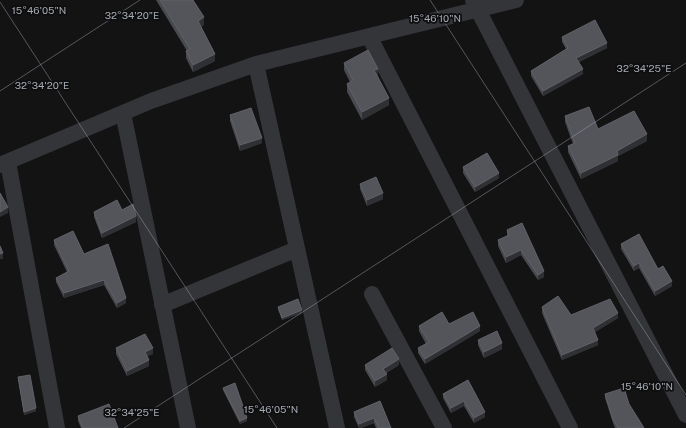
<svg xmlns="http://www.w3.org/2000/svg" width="686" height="428" viewBox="0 0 686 428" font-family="'Public Sans',sans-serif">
  <rect width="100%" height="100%" fill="#131314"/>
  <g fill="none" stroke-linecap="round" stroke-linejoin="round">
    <path stroke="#343539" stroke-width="16" d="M473 0 686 415
      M369 36 570 428
      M256 64 337 428
      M123 113 188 428
      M8 162 57 428
      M0 165 151 101 256 64 516 0
      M372 294 444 428
      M162 305 297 249"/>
  </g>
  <path fill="#494a4f" d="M156 0H193L204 25 201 26 215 61 193 72 186 58V51H187Z
    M562 37 607 48 579 62 583 74 543 96 531 76V71L566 49 562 42Z
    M344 63 378 76 389 105 362 120 347 92V84L350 82 344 70Z
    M230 115 262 143 240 151 230 121Z
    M565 116 598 129 647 141 618 156V161L581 179 568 152V146L573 144 565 122Z
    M463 167 499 178 475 192 463 173Z
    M360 184 383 199 367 206 360 189Z
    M122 210 136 222 102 238 94 217V212Z
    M507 230 544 277 538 280 521 255 506 263 498 246V240L507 236Z
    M54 240 84 254 126 303 117 308 104 285 64 298 56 282V278L67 272 54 245Z
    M621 244 658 269 672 286 655 296 639 268 634 271 621 249Z
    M278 307 302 313 282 320 278 309Z
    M542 307 571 315 618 318 595 332 598 345 562 360 542 313Z
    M449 324 480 331 425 364 418 353V348L426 344 419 331V326Z
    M478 340 502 349 484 358 478 345Z
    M116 348 153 354 147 356 149 366 127 376 116 354Z
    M365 365H399L386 373 387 380 375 387 365 370Z
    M18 377 36 411 24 415Z
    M468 380 485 417 474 423 464 406 451 413 443 398V394Z
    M223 388 247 421 240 424 223 390Z
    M605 394 629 404 644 428H615L613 423 605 398Z
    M380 401 391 428H376L374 423 361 428H359L354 417V412Z
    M78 416 118 428H81L78 421Z"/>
  <path fill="#2f3033" d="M204 17V25L198 28V21Z
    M607 43V48L576 63V58Z
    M215 54V61L193 72V65Z
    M378 69V76L374 78V70Z
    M583 69V74L543 96V91Z
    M389 98V105L362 120V112Z
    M647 134V141L618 156V161L581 179V173L617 151Z
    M262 138V143L240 151V145Z
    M499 173V178L475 192V187Z
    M383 193V199L367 206V200Z
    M8 207V213L0 217V212Z
    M136 216V222L102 238V233Z
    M521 250V255L506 263V257Z
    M3 253V259H0V254Z
    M639 263V268L634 271V266Z
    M544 271V277L538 280V275Z
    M104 280V285L64 298V293Z
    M672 281V286L655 296V291Z
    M126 298V303L117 308V303Z
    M302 310V313L282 320V318Z
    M618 313V318L593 333V328Z
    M480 326V331L425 364V359Z
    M598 340V345L562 360V355Z
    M502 343V349L484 358V352Z
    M153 348V354L145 357V352Z
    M399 359V365L383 374V369Z
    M149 360V366L127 376V371Z
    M387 374V380L375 387V381Z
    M464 401V406L451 413V408Z
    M36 408V411L24 415V412Z
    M485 412V417L474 423V418Z
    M247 418V421L240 424V421Z
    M374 418V423L361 428H359V424Z"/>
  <path fill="#53555a" stroke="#606268" d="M160 0H193L204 17 198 21 215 54 193 65 186 51 190 49Z
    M595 20 607 43 576 58 583 69 543 91 531 71 568 48 562 37Z
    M368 50 378 69 374 70 389 98 362 112 347 84 353 80 344 63Z
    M589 107 598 129 634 111 647 134 617 151 618 155 581 173 568 146 575 143 565 116Z
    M251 108 262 138 240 145 230 115Z
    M487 153 499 173 475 187 463 167Z
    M376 177 383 193 367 200 360 184Z
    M0 193 8 207 0 212Z
    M117 200 122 210 133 204 136 216 102 233 94 212Z
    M522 223 544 271 538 275 521 250 506 257 498 240 509 235 507 230Z
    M73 231 84 254 108 244 126 298 117 303 104 280 64 293 56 278 69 271 54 240Z
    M639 234 658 269 663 266 672 281 655 291 639 263 634 266 621 244Z
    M0 246 3 253 0 254Z
    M558 296 571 315 610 299 618 313 593 328 598 340 562 355 542 307Z
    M298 299 302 310 282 318 278 307Z
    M442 312 449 324 473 312 480 326 425 359 418 348 429 342 419 326Z
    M497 331 502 343 484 352 478 340Z
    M145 334 153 348 145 352 149 360 127 371 116 348Z
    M392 348 399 359 383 369 387 374 375 381 365 365Z
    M30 375 36 408 24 412 18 377Z
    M468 380 485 412 474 418 464 401 451 408 443 394Z
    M235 383 247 418 240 421 223 388Z
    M624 388 629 404 644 428H618L613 419 605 394Z
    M380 401 391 428H379L374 418 359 424 354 412Z
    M109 404 118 428H83L78 416Z"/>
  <path fill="none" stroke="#a5abb4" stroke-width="1" stroke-opacity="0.45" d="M430 0 686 395M0 2 277 428M0 91 140 0M124 428 686 63"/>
  <g font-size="10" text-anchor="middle" fill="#a5abb4" stroke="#0e0e0f" stroke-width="3.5" stroke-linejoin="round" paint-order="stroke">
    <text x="39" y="14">15°46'05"N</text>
    <text x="132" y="19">32°34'20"E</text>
    <text x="435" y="22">15°46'10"N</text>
    <text x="644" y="72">32°34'25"E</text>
    <text x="42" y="89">32°34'20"E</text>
    <text x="647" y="390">15°46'10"N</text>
    <text x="271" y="413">15°46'05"N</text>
    <text x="132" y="416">32°34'25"E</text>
  </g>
</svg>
